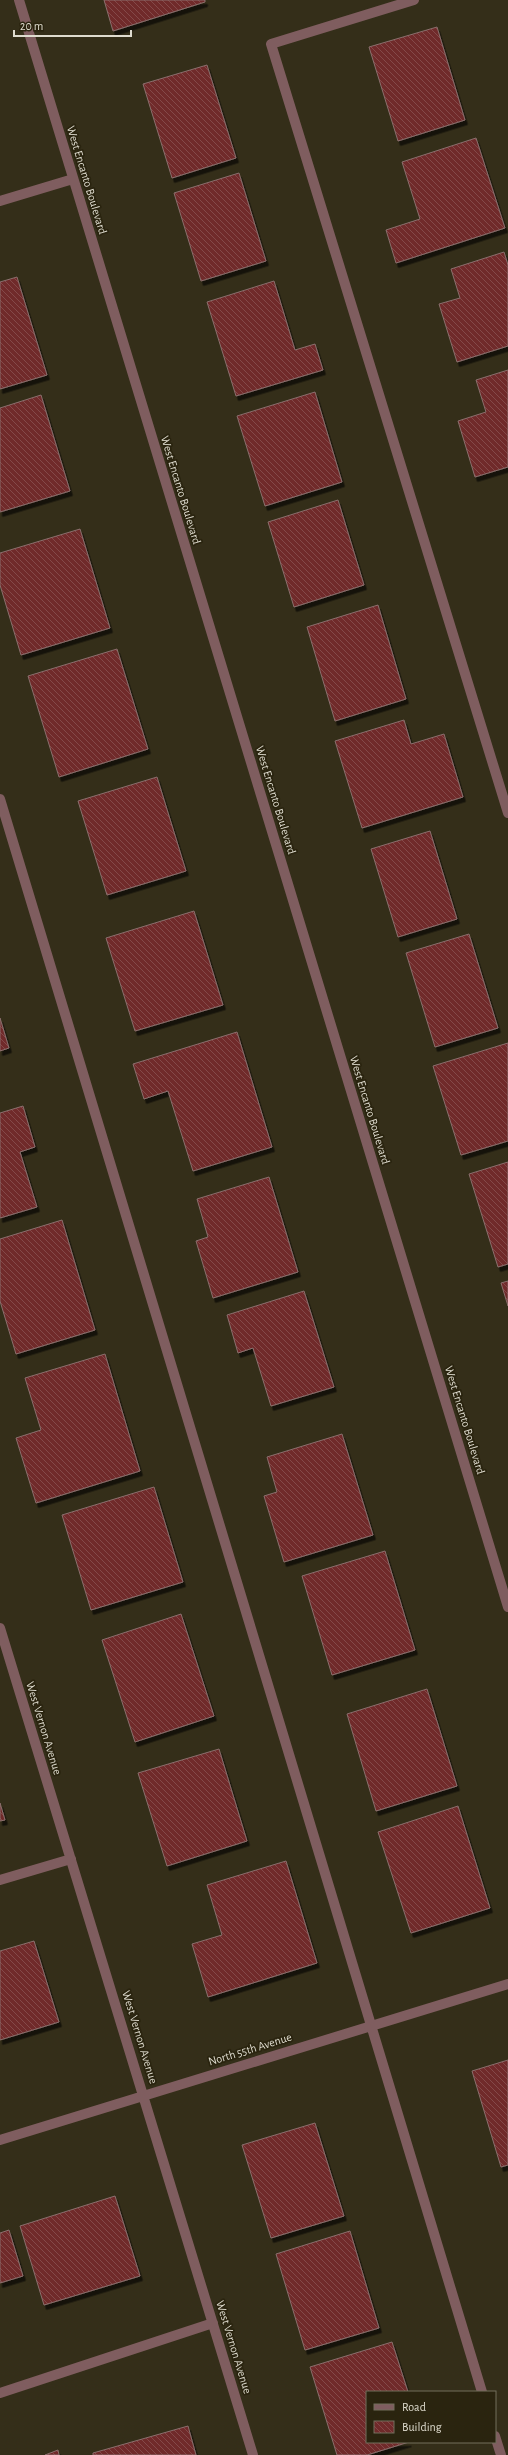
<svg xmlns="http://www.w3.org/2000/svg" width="508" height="2455" viewBox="0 0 508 2455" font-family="'Alegreya Sans',sans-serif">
  <defs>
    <pattern id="building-back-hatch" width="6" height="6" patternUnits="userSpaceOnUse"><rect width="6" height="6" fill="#702a2a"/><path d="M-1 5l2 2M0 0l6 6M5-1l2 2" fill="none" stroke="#844848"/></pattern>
    <filter id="shadow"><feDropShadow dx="2.5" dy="4.5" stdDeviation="0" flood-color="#0009"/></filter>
  </defs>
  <rect width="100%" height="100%" fill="#342e19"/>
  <path fill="url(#building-back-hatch)" stroke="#8a6f6d" filter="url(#shadow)" d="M104 0H205V2L113 31Z
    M437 27 465 120 398 141 369 47Z
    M207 65 236 158 172 178 143 84Z
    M476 138 505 228 396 263 386 230 420 219 402 162Z
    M239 173 266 261 201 281 174 193Z
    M504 252 508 265V346L457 362 439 304 460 298 451 269Z
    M17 277 47 375 0 389V282Z
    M274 281 295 350 315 344 323 370 236 396 207 302Z
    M508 370V467L475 477 458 421 486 412 476 380Z
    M315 392 342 482 265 506 237 416Z
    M41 395 70 491 0 512V408Z
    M338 500 364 585 294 607 268 522Z
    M80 529 110 628 21 655 0 585V553Z
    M378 605 406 699 335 721 307 627Z
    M117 649 148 749 59 777 28 676Z
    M404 720 411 744 444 734 463 797 362 828 335 741Z
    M157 777 186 871 107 895 78 801Z
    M430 831 457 919 398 937 371 849Z
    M194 911 223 1005 135 1031 106 938Z
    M469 934 498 1028 435 1047 406 953Z
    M0 1018 9 1048 0 1051Z
    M237 1032 272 1147 193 1171 168 1091 144 1099 133 1064Z
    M508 1043V1141L461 1155 433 1066Z
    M23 1106 35 1147 20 1152 37 1207 0 1218V1113Z
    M508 1162V1264L498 1267 469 1174Z
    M269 1177 298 1272 213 1298 196 1241 208 1237 197 1199Z
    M62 1220 95 1330 16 1354 0 1301V1239Z
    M508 1281V1306L501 1283Z
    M304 1291 334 1387 271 1406 253 1348 238 1353 227 1315Z
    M105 1354 140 1471 36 1503 16 1438 41 1430 25 1378Z
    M342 1434 373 1535 284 1562 264 1496 277 1492 267 1457Z
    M154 1487 183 1582 91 1610 62 1515Z
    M385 1551 415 1650 332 1675 302 1576Z
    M181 1614 214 1716 135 1742 102 1640Z
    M427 1689 457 1786 376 1811 347 1714Z
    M219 1749 247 1841 167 1866 138 1773Z
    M0 1803 5 1820 0 1821Z
    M458 1806 490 1908 411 1933 378 1832Z
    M286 1861 317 1963 208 1997 192 1944 222 1935 207 1885Z
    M34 1941 59 2022 0 2040V1951Z
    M508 2060V2165L501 2167 472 2071Z
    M315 2123 344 2216 271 2238 242 2145Z
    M115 2196 140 2276 44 2305 20 2226Z
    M9 2230 23 2276 0 2283V2233Z
    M350 2231 379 2328 305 2350 276 2254Z
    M392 2342 408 2392H367V2442H409L367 2455H337L310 2367Z
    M188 2426 196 2455H93V2453Z
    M58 2450 59 2455H45Z"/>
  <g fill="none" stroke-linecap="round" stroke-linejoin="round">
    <path stroke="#7f5d5f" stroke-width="10" d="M19 0 508 1607
      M414 0 271 44 508 813
      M0 201 73 179
      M0 799 482 2392
      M0 1628 253 2455
      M0 1880 71 1859
      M0 2140 508 1984
      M0 2393 213 2323
      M495 2436 501 2455"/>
  </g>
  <g text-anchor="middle" stroke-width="3.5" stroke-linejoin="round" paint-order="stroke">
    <g font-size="12" fill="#dfdccf" stroke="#2a240f">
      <text transform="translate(87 180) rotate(73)" y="4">West Encanto Boulevard</text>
      <text transform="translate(181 490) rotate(73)" y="4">West Encanto Boulevard</text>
      <text transform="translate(276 800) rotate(73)" y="4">West Encanto Boulevard</text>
      <text transform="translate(370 1110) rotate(73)" y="4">West Encanto Boulevard</text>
      <text transform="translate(465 1420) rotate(73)" y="4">West Encanto Boulevard</text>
      <text transform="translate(44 1728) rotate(73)" y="4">West Vernon Avenue</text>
      <text transform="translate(140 2037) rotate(73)" y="4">West Vernon Avenue</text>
      <text transform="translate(250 2049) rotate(-17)" y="4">North 55th Avenue</text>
      <text transform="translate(234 2347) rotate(73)" y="4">West Vernon Avenue</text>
    </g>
  </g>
  <rect x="366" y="2391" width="130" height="52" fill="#2a240f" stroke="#726e5c"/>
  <rect x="374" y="2404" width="20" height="6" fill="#7f5d5f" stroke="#726e5c"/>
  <text x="402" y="2411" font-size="12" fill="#dfdccf">Road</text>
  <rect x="374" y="2421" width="20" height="12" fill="url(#building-back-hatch)" stroke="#726e5c"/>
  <text x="402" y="2431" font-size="12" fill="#dfdccf">Building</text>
  <path d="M14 30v6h117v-6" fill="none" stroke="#dfdccf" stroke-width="2"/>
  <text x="20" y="30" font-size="12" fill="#dfdccf" stroke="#2a240f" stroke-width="3" paint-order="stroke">20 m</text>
</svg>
